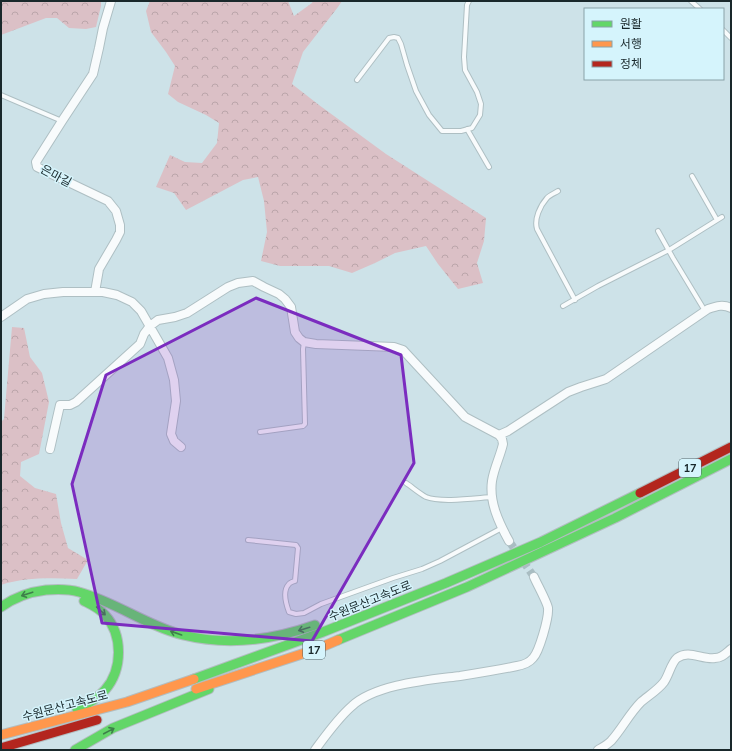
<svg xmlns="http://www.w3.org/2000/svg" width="732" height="751" viewBox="0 0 732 751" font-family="Mulish,'Noto Sans KR',sans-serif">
  <defs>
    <pattern id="forest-crowns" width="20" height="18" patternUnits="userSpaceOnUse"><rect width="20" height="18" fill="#dbc0c6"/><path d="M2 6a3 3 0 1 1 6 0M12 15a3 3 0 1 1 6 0" fill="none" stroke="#bba5aa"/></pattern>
  </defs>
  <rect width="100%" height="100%" fill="#cde2e8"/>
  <path fill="url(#forest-crowns)" d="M1 1H101V6L96 27 86 29 69 28 57 18H46L1 35Z
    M150 1H288L294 16 312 3 313 1H342L338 7 303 52 292 84 319 105 386 154 486 218 484 241 477 263 483 283 458 289 438 264 426 246 395 253 375 263 352 273 329 266H280L261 261 267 232 264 201 258 177 243 180 186 210 174 193 156 187 170 155 185 162 202 163 217 143 219 123 206 115 178 102 168 94 175 66 166 52 151 32 146 11Z
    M12 327 24 328 30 357 42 373 49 402 39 454 21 462 20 476 35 488 56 494 61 523 68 548 88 560 77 579C51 578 25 577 1 585V422L4 419Z"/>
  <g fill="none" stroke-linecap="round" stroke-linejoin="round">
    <path stroke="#a9bdc2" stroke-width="8" stroke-dasharray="8 4" stroke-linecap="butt" d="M509 541 534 577"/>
    <defs>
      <path id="lane" d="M691 1 700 9
        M723 30 731 38
        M357 80 389 38 394 37 398 38 401 44 407 65 416 91 429 115 442 131H461L472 128 480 115 481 104 477 92 465 70 464 57 467 5 469 1
        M1 95 62 121
        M467 129 489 167
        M692 176 717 220
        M558 191C555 193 550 195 547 198 540 206 534 219 537 229L575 300
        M658 231 673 258 705 311
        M563 306 598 286 669 250 722 217
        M260 432 303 426 305 424 303 349 304 342
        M406 483C412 487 419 493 426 497 441 503 476 498 492 497
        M248 540 296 545 298 548 295 581C294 581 289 583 289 584 282 591 286 604 289 612L296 614 304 613 321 604 393 578 422 569 440 561 502 528"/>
      <path id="street" d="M95 292 99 269 116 240 120 232V225L116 211 108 201 45 171 37 167 36 162 62 121 93 74 99 48 103 28 111 1
        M1 317 27 299 44 294 63 292H103L117 295 132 302 141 311 168 358 174 380 176 401 171 434 174 441 181 447
        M499 435 502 439 503 444C500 457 494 468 492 481 489 502 499 523 509 541
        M50 449 60 405H70L76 402 140 344 144 334 150 326 158 320 175 317 187 313 228 287 238 283 253 281 264 287 279 294 285 299 291 307 295 332 299 338 304 342 316 344 394 347 403 350 465 417 499 435 508 431 568 392 581 387 606 379 708 309C717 306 723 304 731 308
        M315 750C326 735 338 718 352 706 376 684 429 680 460 676 479 673 498 670 517 666 523 665 529 663 533 658 539 652 549 618 548 608 547 602 537 584 534 577
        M598 750C603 747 607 745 611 741 622 729 629 714 641 702 648 696 658 690 664 682 669 675 671 663 677 658 689 649 702 660 715 658 722 658 726 653 731 649"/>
      <path id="fast" d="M1 607C15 597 29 592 46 590 57 589 69 589 79 592 116 602 147 626 183 635 228 646 273 640 315 625
        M338 640 467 587 615 518 731 459
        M194 679 323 632 446 583 541 542 640 493
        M77 709C88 704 97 699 105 690 123 669 123 635 105 615 99 608 92 605 84 601
        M75 750 113 728 209 689"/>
      <path id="slow" d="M196 689 317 649 338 640
        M1 735 127 702 194 679"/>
      <path id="jam" d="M640 493 731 447
        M1 748 97 720"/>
    </defs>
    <use href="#lane" stroke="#aebfc3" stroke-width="6"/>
    <use href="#street" stroke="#aebfc3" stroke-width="10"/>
    <use href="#fast" stroke="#b2bdc0" stroke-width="11"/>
    <use href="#slow" stroke="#b2bdc0" stroke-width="11"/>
    <use href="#jam" stroke="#b2bdc0" stroke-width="11"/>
    <use href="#lane" stroke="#f8fbfc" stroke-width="4"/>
    <use href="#street" stroke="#f8fbfc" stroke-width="8"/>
    <use href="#fast" stroke="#63d668" stroke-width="9"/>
    <use href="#slow" stroke="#ff974d" stroke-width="9"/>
    <use href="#jam" stroke="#b3261e" stroke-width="9"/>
  </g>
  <defs><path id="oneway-shaft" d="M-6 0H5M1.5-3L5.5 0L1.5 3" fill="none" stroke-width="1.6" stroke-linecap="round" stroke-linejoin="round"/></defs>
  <g stroke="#3e7f4a">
    <use href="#oneway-shaft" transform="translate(27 594) rotate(162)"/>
    <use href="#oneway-shaft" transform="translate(101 611) rotate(42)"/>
    <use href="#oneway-shaft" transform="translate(304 629) rotate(163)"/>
    <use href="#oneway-shaft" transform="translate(176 633) rotate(-161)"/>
    <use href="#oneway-shaft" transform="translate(109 731) rotate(-28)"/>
  </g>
  <path fill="#7b2cbf" fill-opacity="0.2" stroke="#7b2cbf" stroke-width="3" stroke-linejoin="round" d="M256 298 401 355 414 463 312 641 102 623 72 484 106 375Z"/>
  <g text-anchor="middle" stroke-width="3" stroke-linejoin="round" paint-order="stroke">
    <g fill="#d5f4fc" stroke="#51656a" stroke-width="1">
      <rect x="679" y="459" width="22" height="18" rx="3"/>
      <rect x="303" y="641" width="22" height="18" rx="3"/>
    </g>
    <g font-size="11" font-weight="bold" fill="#19282b">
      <text x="690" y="472">17</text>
      <text x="314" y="654">17</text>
    </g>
    <g font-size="12" fill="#19282b" stroke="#d5f4fc">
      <text transform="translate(56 176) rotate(28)" y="4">은마길</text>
      <text transform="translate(370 601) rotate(-22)" y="4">수원문산고속도로</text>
      <text transform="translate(65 706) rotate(-15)" y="4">수원문산고속도로</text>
    </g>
  </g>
  <rect width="732" height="751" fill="none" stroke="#19282b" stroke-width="4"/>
  <rect x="584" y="8" width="140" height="72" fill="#d5f4fc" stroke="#8aa2a8"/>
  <rect x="592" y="21" width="20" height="6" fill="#63d668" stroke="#8aa2a8"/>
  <text x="620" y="28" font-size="12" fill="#19282b">원활</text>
  <rect x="592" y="41" width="20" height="6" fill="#ff974d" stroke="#8aa2a8"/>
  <text x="620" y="48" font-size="12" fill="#19282b">서행</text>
  <rect x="592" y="61" width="20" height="6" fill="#b3261e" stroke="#8aa2a8"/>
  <text x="620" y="68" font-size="12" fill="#19282b">정체</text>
</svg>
